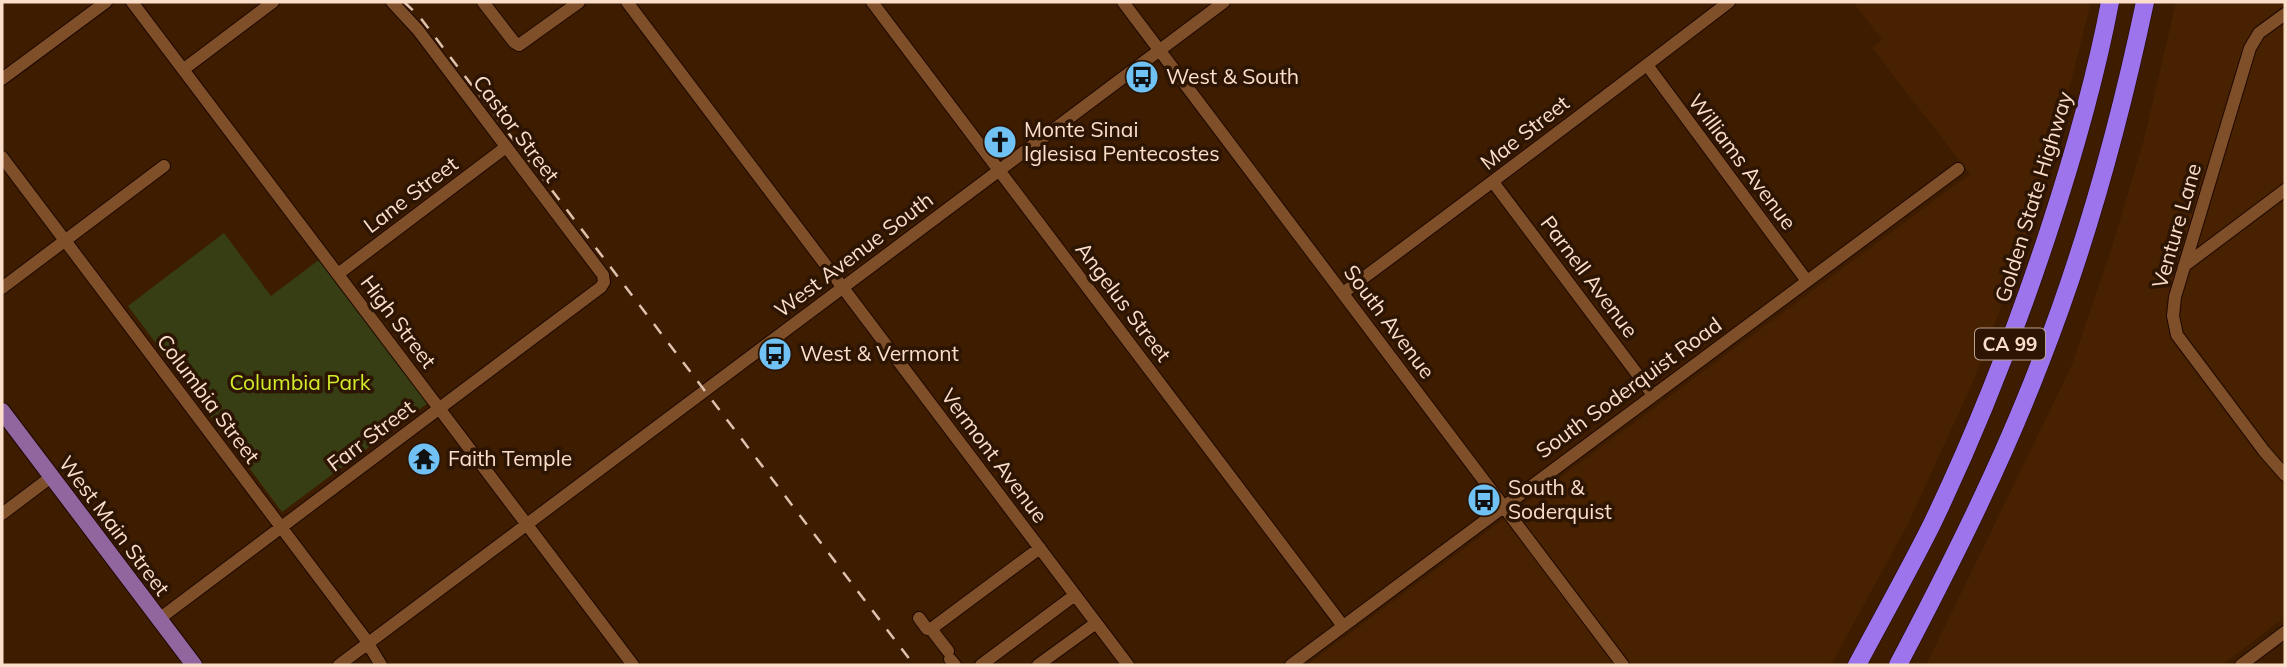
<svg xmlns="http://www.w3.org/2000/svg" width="2287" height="667" viewBox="0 0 2287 667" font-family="Mulish,sans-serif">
  <rect width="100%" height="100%" fill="#3d1c00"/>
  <path fill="#472100" d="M1853 2H2091L2071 82 2024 245 1972 384 1907 526 1831 665H1307L1970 174 1872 48 1882 40Z
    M2176 2H2285V617L2222 665H1926L2071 367 2112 247 2144 139Z"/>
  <path fill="#373e13" d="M224 233 271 296 320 259 428 403 282 512 128 306Z"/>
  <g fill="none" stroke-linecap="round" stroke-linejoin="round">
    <defs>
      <path id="minor" d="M132 2 633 665
        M483 2 514 42 519 45 579 2
        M627 2 1128 665
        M872 2 1343 626
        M1123 2 1623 665
        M2285 14 2259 33 2250 48 2175 297 2173 316 2177 335 2264 451 2285 475
        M1647 65 1807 281
        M184 69 273 2
        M2 79 106 2
        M2 157 364 637 381 665
        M1493 182 1653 395
        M2184 266 2285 190
        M338 274 506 147
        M2 288 164 166
        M1343 293C1473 197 1601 100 1729 2
        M2 514 51 477
        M919 618 927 629H931L1040 548
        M159 619 601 287 604 282 603 275 418 30 392 2
        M931 629 948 651
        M950 659 955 665
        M339 665 1224 2
        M981 665 1075 595
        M1038 665 1096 623
        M1291 665 1958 169
        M2241 665 2285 632"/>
      <path id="major" d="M2 411 194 665"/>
      <path id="highway" d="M1857 665C1882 618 1908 572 1932 524 1977 430 2015 333 2048 233 2073 157 2095 81 2110 2
        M1898 665C1950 566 2000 467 2040 363 2086 246 2119 125 2145 2"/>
    </defs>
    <use href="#minor" stroke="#1e0800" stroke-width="14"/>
    <use href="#major" stroke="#1e0800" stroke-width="18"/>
    <use href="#highway" stroke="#1e0800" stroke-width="19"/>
    <use href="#minor" stroke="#7e4f29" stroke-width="12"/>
    <use href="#major" stroke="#91659e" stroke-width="16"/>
    <use href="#highway" stroke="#9e74ec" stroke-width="18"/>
    <path stroke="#dfc2ad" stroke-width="2.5" stroke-dasharray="12 12" stroke-linecap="butt" d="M404 2 419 16 914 665"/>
  </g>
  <defs>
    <symbol id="bus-disc" viewBox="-11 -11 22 22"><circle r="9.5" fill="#70c2f4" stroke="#2d1503"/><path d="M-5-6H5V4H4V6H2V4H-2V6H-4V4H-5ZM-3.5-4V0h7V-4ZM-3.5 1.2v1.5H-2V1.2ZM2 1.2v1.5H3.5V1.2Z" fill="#111"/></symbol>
    <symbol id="church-disc" viewBox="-11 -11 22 22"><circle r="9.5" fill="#70c2f4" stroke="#2d1503"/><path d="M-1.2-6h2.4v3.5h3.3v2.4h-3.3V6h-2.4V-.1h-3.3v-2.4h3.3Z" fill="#111"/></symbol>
    <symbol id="temple-disc" viewBox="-11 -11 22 22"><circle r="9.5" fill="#70c2f4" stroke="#2d1503"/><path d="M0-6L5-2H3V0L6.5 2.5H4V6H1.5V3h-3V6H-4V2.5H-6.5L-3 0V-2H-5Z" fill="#111"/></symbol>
  </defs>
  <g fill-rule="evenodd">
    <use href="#bus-disc" x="1123" y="58" width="38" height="38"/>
    <use href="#church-disc" x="981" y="123" width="38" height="38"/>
    <use href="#bus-disc" x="756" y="335" width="38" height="38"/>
    <use href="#temple-disc" x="405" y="440" width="38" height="38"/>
    <use href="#bus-disc" x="1465" y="481" width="38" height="38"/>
  </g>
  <g text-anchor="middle" stroke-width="7" stroke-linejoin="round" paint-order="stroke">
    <rect fill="#2d1503" stroke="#bda28f" stroke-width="2" x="1975" y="328.5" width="70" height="31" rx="5"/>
    <g font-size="19" font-weight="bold" fill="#fbdfcb">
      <text x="2010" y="351">CA 99</text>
    </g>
    <g font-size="21" fill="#fbdfcb" stroke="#2d1503" text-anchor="start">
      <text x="1166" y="84">West &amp; South</text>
      <text x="1024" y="137">Monte Sinai<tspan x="1024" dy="24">Iglesisa Pentecostes</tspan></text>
      <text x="800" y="361">West &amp; Vermont</text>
      <text x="448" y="466">Faith Temple</text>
      <text x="1508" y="495">South &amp;<tspan x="1508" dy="24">Soderquist</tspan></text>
    </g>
    <g font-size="21" fill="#fbdfcb" stroke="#2d1503">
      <text transform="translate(516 129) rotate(53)" y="7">Castor Street</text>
      <text transform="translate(1525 133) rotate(-38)" y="7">Mae Street</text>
      <text transform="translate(1742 162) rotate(53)" y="7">Williams Avenue</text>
      <text transform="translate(411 195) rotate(-37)" y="7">Lane Street</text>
      <text transform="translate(2034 197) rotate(-73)" y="7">Golden State Highway</text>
      <text transform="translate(2177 226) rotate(-74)" y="7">Venture Lane</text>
      <text transform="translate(854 255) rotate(-37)" y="7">West Avenue South</text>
      <text transform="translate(1589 277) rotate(53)" y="7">Parnell Avenue</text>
      <text transform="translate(1123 302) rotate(53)" y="7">Angelus Street</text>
      <text transform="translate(398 322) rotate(53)" y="7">High Street</text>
      <text transform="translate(1389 322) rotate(53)" y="7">South Avenue</text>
      <text transform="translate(1629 388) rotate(-36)" y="7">South Soderquist Road</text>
      <text transform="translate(208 399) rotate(53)" y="7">Columbia Street</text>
      <text transform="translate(371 436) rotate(-37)" y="7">Farr Street</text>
      <text transform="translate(994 456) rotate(53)" y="7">Vermont Avenue</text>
      <text transform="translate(114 526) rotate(53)" y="7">West Main Street</text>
    </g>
    <g font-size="21" fill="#d2ec2c" stroke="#2d1503">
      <text x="300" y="390">Columbia Park</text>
    </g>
  </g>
  <rect width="2287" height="667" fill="none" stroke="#fbdfcb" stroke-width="7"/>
</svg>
